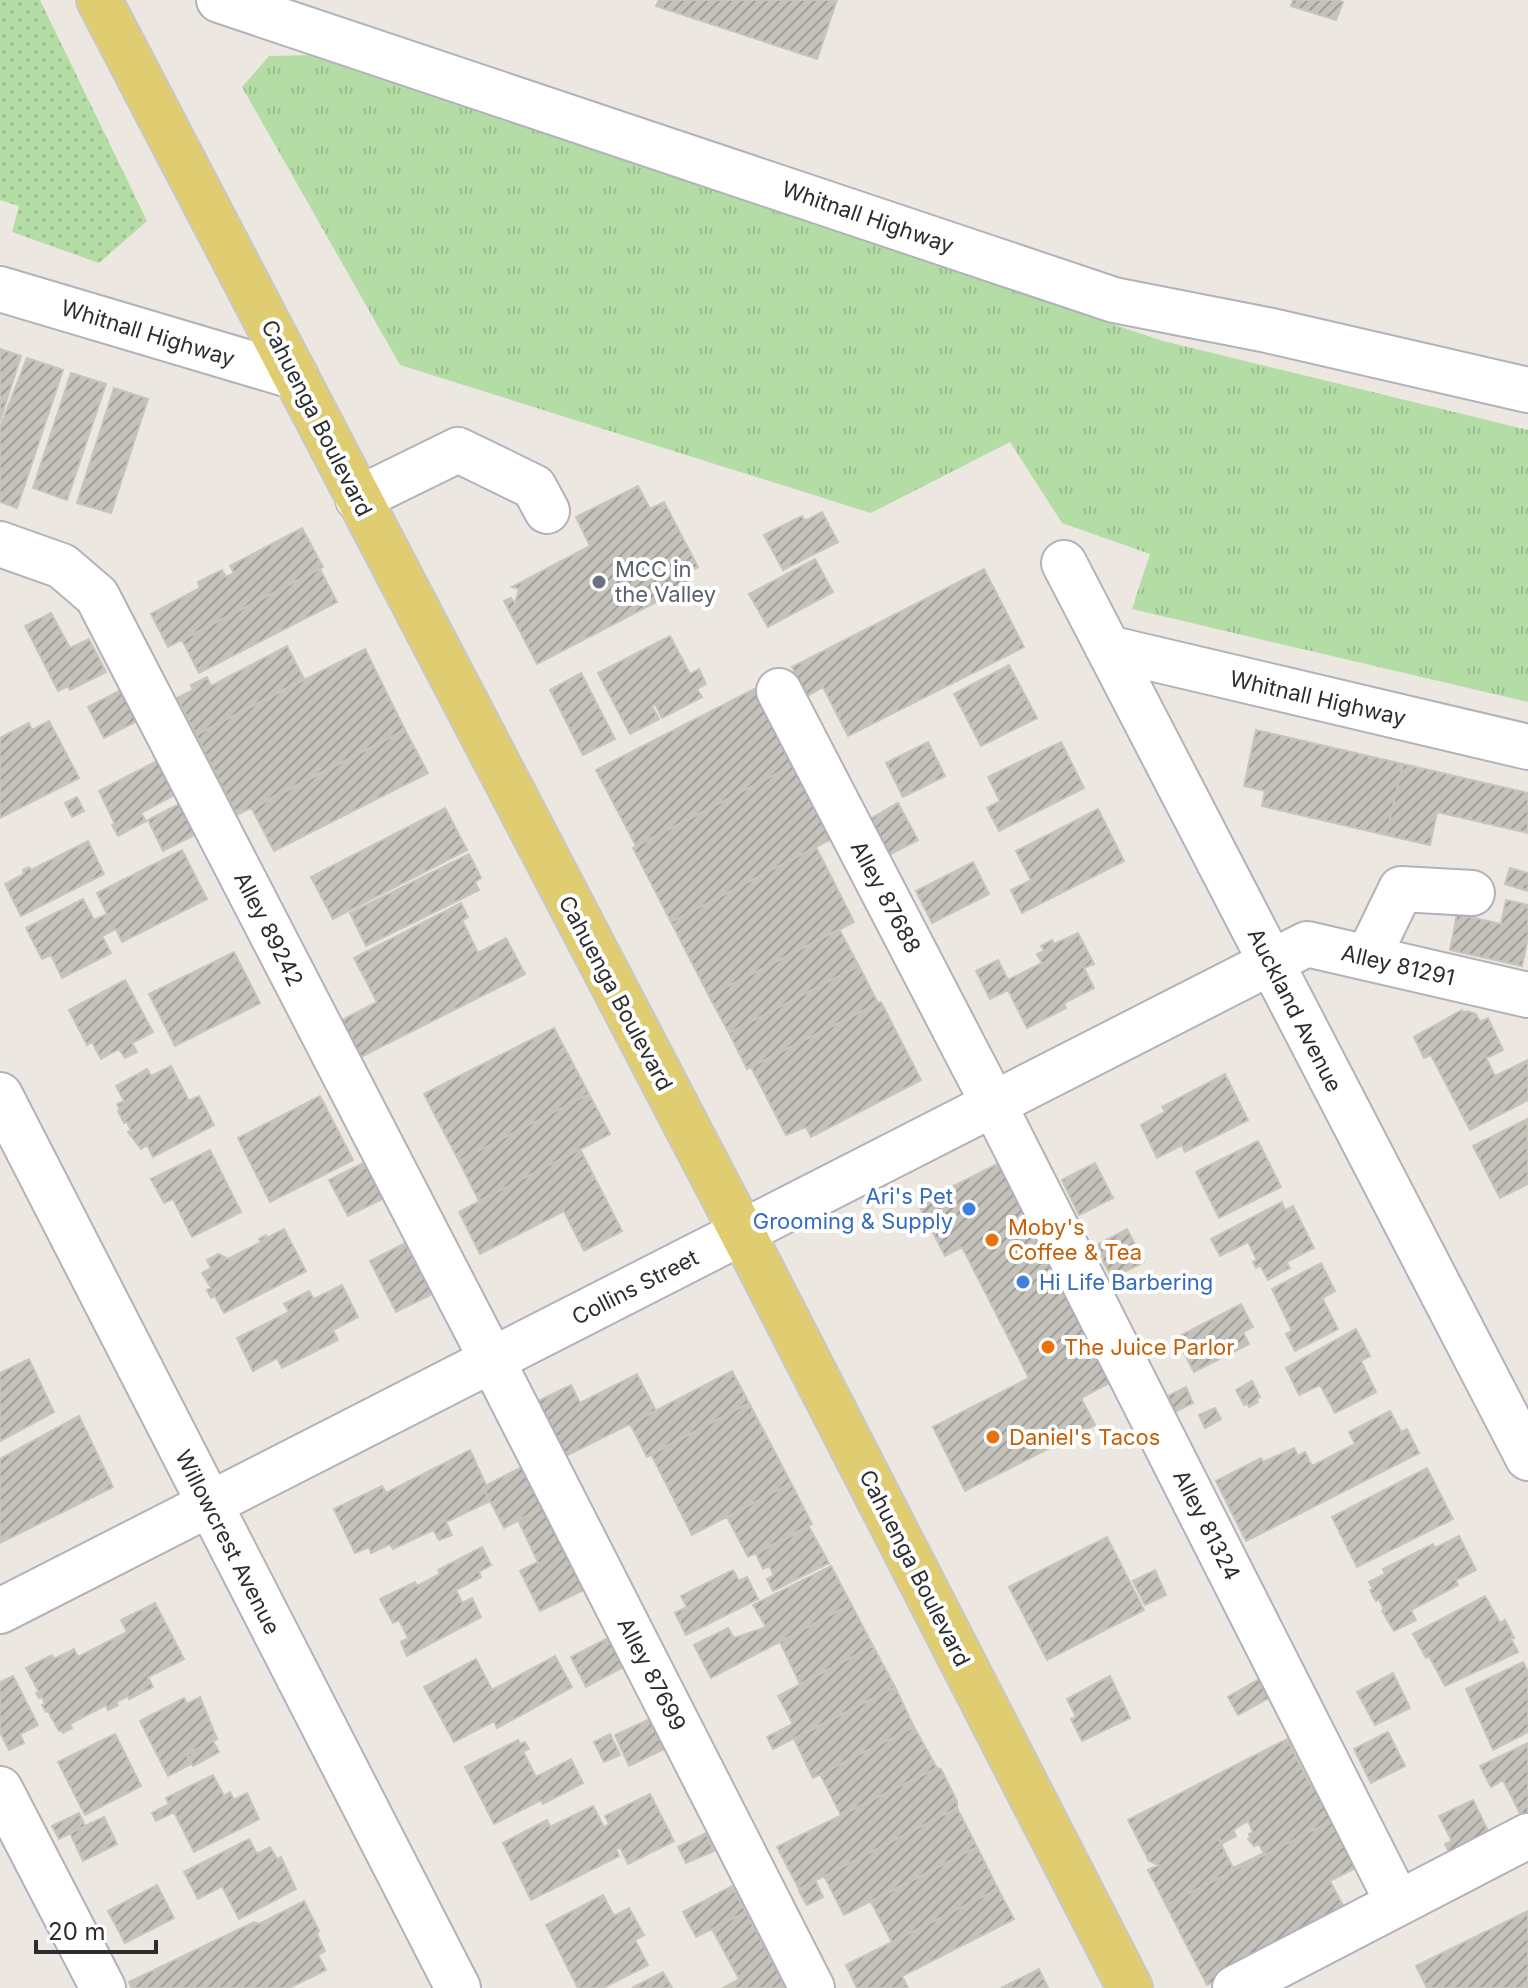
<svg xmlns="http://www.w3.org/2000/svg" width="1528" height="1988" viewBox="0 0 1528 1988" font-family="Inter,sans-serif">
  <defs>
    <pattern id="grass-tufts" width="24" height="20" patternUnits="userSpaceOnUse" patternTransform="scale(2)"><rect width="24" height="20" fill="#b4dca5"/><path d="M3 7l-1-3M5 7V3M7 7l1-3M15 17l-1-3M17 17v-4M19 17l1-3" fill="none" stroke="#9bbd8e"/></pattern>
    <pattern id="park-dots" width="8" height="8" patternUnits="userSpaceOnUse" patternTransform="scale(2)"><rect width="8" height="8" fill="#b4dca5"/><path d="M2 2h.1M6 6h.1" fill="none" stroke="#9bbd8e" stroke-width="1.8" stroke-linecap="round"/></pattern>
    <pattern id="building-hatch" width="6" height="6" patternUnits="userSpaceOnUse" patternTransform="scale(2)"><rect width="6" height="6" fill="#c5c2bc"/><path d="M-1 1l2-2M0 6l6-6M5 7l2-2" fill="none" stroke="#a09e99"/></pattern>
  </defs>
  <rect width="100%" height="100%" fill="#ece8e1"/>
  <path fill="url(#grass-tufts)" d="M311 55 1163 341 1528 430V702L1132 609 1150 554 1062 523 1010 442 871 513 400 365 242 87 269 56Z"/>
  <path fill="url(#park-dots)" d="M0 0H40L147 221 99 263 12 232 19 206 0 200Z"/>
  <path fill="url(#building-hatch)" stroke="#c8c4ba" stroke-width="2" fill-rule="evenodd" d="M659 0H837L817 59 656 6Z
    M1293 0H1336L1343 2 1336 20 1291 6Z
    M0 349 21 356 0 421Z
    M27 358 63 370 17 508 0 502V427Z
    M71 373 106 384 67 500 33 488Z
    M114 388 148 399 111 513 77 503Z
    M638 486 650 509 664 502 698 567 683 574 689 585 537 664 504 601 511 598 515 603 519 589 512 587 590 546 576 517Z
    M822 512 838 542 783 570 764 535 802 516 805 521Z
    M302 528 323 567 168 647 151 614 200 588 198 582 222 570 226 577 234 573 230 566Z
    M815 559 833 592 768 627 749 594Z
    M320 569 337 602 199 673 182 640Z
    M984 569 1024 647 848 736 823 687 807 696 792 667Z
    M51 613 70 648 89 639 106 672 70 690 68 686 58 691 25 626Z
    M670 636 690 674 699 669 706 684 697 689 702 697 662 718 655 704 652 706 659 719 630 734 598 673Z
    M287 646 304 679 196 735 177 698 193 690 191 685 207 677 211 686Z
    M365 649 405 730 237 815 196 735Z
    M1009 665 1037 718 981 746 954 694Z
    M581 673 615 739 583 755 550 690Z
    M760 686 799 762 636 846 596 770Z
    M123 689 139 720 104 738 88 707Z
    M49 721 79 778 0 818V738L29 723 32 730Z
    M405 730 428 773 274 851 252 809Z
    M1256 730 1403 764 1386 835 1262 806 1265 791 1244 786Z
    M928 742 945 776 903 797 886 763Z
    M1061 742 1084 788 999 831 987 808 1000 801 988 777Z
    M157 761 161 767 166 764 176 794 141 813 146 821 118 836 112 825 115 824 99 791Z
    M799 762 837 836 671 922 633 848Z
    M1403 764 1528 793V833L1437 812 1430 845 1386 835Z
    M77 797 84 811 72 817 65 803Z
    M183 802 198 833 163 851 148 820Z
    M898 803 918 840 889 855 870 819Z
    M445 808 467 850 333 919 311 877Z
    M1098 809 1124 861 1022 913 1011 890 1031 880 1016 851Z
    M88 841 104 874 21 916 5 884 24 874 23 870 29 867 31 870Z
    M816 847 854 922 709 996 671 922Z
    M182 850 207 899 122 942 116 929 102 936 111 953 62 978 51 955 42 959 26 928 83 899 94 920 107 914 97 893Z
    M469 854 481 878 475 882 479 890 366 946 350 913Z
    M973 862 989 894 932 923 916 891Z
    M1510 868 1528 873V891L1505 884Z
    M1506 900 1528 905V938L1522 966 1450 950 1457 914 1501 924Z
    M461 903 468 917 462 920 478 953 506 938 525 974 361 1057 342 1020 377 1002 354 958Z
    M839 929 859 966 729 1033 709 996Z
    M1078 933 1094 964 1084 968 1094 988 1064 1003 1066 1008 1027 1028 1008 990 990 999 976 971 998 960 1008 980 1042 963 1037 954 1044 951 1041 946 1052 940 1054 944Z
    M234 952 260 1003 175 1046 149 994Z
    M859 966 878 1003 747 1069 729 1033Z
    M125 980 153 1032 132 1043 137 1052 125 1058 119 1049 101 1059 92 1042 87 1045 69 1010Z
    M881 1002 921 1080 811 1137 806 1127 786 1135 751 1067Z
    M1462 1010 1463 1013 1467 1011 1476 1014 1480 1022 1488 1018 1503 1050 1486 1058 1495 1076 1528 1060V1100L1470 1130 1431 1055 1424 1058 1414 1037Z
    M554 1028 589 1094 459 1161 424 1094Z
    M171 1066 189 1101 199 1096 214 1125 153 1157 147 1145 141 1149 128 1132 131 1130 127 1122 124 1123 118 1111 120 1110 117 1104 124 1101 116 1086 147 1069 151 1076Z
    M1225 1074 1248 1120 1185 1152 1182 1145 1157 1158 1141 1125 1165 1112 1162 1107Z
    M589 1094 610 1134 479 1201 459 1161Z
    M320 1096 353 1160 270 1202 238 1138Z
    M1527 1119 1528 1184 1500 1198 1473 1146Z
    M1258 1141 1281 1187 1219 1218 1196 1172Z
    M580 1149 622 1231 584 1251 564 1211 480 1254 459 1212Z
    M210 1150 241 1212 192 1237 173 1199 164 1203 151 1179Z
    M365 1162 384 1198 348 1216 329 1180Z
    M999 1163 1111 1382 1081 1398 1095 1425 965 1491 933 1427 1029 1378 962 1247 945 1256 918 1204Z
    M1095 1163 1113 1198 1079 1215 1062 1180Z
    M1282 1202 1285 1210 1293 1206 1314 1248 1286 1262 1290 1268 1268 1280 1260 1265 1256 1268 1253 1262 1257 1260 1248 1242 1220 1256 1211 1239Z
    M284 1229 306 1271 224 1313 215 1296 211 1298 207 1290 211 1288 202 1273 211 1268 207 1260 219 1254 228 1259 261 1242 259 1239 266 1235 267 1238Z
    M1127 1229 1144 1262 1112 1278 1095 1246Z
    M405 1243 432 1294 396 1312 370 1261Z
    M1321 1263 1335 1291 1322 1298 1338 1329 1295 1351 1286 1334 1292 1331 1272 1289Z
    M342 1285 358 1317 333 1330 338 1340 282 1368 277 1358 253 1371 237 1338 289 1312 284 1304 309 1291 314 1299Z
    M1241 1304 1253 1327 1243 1332 1249 1344 1194 1372 1176 1338Z
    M1356 1329 1370 1356 1361 1361 1376 1392 1335 1413 1320 1385 1299 1395 1286 1368Z
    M29 1359 54 1412 0 1441V1373Z
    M732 1371 749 1403 647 1457 630 1424Z
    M637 1374 656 1411 566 1456 538 1401 571 1385 580 1403Z
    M1252 1381 1260 1397 1256 1399 1258 1402 1249 1407 1247 1403 1244 1405 1236 1390Z
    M1186 1387 1193 1403 1175 1412 1168 1396Z
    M749 1403 791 1483 692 1535 651 1454Z
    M1215 1408 1221 1419 1205 1428 1199 1415Z
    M1390 1411 1401 1432 1407 1429 1419 1453 1246 1541 1216 1481 1261 1458 1263 1462 1294 1448 1298 1456 1305 1452 1312 1466 1355 1444 1349 1432Z
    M79 1416 113 1487 0 1543V1459Z
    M470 1450 486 1485 483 1487 490 1501 446 1522 452 1535 439 1540 433 1530 393 1549 390 1544 371 1553 369 1547 355 1553 334 1509 382 1486 386 1493Z
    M522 1467 542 1508 504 1528 483 1487Z
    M1427 1468 1453 1519 1357 1567 1332 1517Z
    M791 1483 812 1524 748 1557 727 1517Z
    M547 1506 588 1588 540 1611 520 1571 538 1562 518 1520Z
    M809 1527 829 1563 773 1591 767 1579 774 1575 769 1566 763 1569 756 1554Z
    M1459 1536 1476 1570 1456 1580 1458 1585 1411 1610 1416 1620 1394 1631 1382 1611 1384 1610 1379 1599 1376 1601 1370 1590 1373 1589 1369 1582 1385 1574 1383 1569 1433 1544 1435 1548Z
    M1107 1537 1144 1610 1047 1660 1009 1587Z
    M482 1547 491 1565 479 1572 481 1577 456 1590 462 1603 472 1598 481 1617 407 1656 401 1642 408 1638 399 1620 393 1623 380 1599 415 1582 417 1586 440 1574 438 1570Z
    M831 1566 851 1604 711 1678 694 1645 728 1628 734 1638 766 1627 753 1605Z
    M733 1570 739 1581 747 1577 758 1599 686 1635 675 1613 687 1607 681 1596Z
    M1155 1570 1166 1595 1145 1605 1133 1581Z
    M1485 1596 1500 1623 1505 1620 1514 1638 1511 1639 1518 1652 1445 1686 1429 1656 1426 1658 1413 1634Z
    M155 1603 184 1659 148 1677 153 1687 129 1699 128 1696 116 1702 118 1705 108 1710 106 1705 70 1724 72 1728 63 1733 61 1730 59 1731 48 1711 46 1712 42 1705 45 1704 42 1697 39 1698 36 1693 39 1692 26 1668 52 1655 54 1659 74 1649 78 1657 127 1632 121 1620Z
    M851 1604 873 1646 800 1684 780 1642Z
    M608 1638 623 1667 586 1687 571 1657Z
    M873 1646 895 1687 773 1749 767 1737 793 1724 778 1696Z
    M555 1656 572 1687 497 1728 494 1721 454 1742 424 1687 476 1659 492 1690Z
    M1523 1662 1528 1672V1732L1493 1750 1466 1689Z
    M1393 1673 1410 1708 1375 1725 1357 1692Z
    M13 1676 38 1725 20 1734 24 1743 9 1750 0 1732V1682Z
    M1110 1676 1130 1718 1082 1741 1071 1719 1076 1717 1067 1699Z
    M1263 1677 1274 1695 1238 1715 1228 1697Z
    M895 1687 914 1727 813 1778 794 1739Z
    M200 1697 217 1739 186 1754 191 1764 168 1776 140 1721 184 1698 187 1704Z
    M650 1719 664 1749 629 1766 615 1735Z
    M914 1727 937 1768 841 1815 820 1774Z
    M1388 1732 1405 1766 1371 1783 1354 1749Z
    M115 1734 141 1786 85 1815 58 1762Z
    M610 1734 620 1755 604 1762 594 1742Z
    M1287 1739 1310 1785 1320 1780 1339 1817 1166 1905 1148 1870 1159 1865 1149 1861 1128 1820ZM1248 1821 1253 1832 1249 1834 1250 1837 1248 1839 1254 1846 1259 1844 1264 1853 1233 1868 1218 1838 1223 1843 1236 1836 1233 1830Z
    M518 1740 520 1744 525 1742 529 1749 523 1751 536 1777 571 1759 583 1783 543 1804 541 1800 494 1824 465 1767Z
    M213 1741 219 1752 193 1766 187 1755Z
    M1528 1743V1814L1522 1817 1503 1780 1491 1787 1480 1766Z
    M937 1768 941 1769 957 1801V1808L799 1889 777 1847Z
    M213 1775 224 1796 230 1792 234 1800 247 1793 259 1819 194 1852 174 1812 156 1821 152 1813 169 1804 166 1798Z
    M650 1794 674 1841 628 1864 620 1847 616 1849 619 1856 531 1900 503 1843 547 1820 550 1827 593 1806 604 1827 609 1824 605 1816Z
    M1473 1800 1490 1835 1450 1855 1445 1844 1452 1841 1439 1816Z
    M957 1808 977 1847 844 1915 824 1876Z
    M79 1813 85 1826 59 1839 52 1826Z
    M104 1817 117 1844 83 1861 70 1833Z
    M1339 1817 1363 1864 1330 1881 1347 1913 1207 1985 1166 1905Z
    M706 1833 714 1851 686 1863 678 1847Z
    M249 1839 257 1854 270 1847 277 1859 281 1857 296 1889 239 1919 222 1886 198 1899 184 1872Z
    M977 1847 998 1889 892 1942 871 1902Z
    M816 1882 823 1897 807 1905 799 1891Z
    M157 1885 174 1918 125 1943 108 1911Z
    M732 1886 746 1912 696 1937 683 1912Z
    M998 1889 1014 1919 902 1976 908 1988H857L846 1965Z
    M603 1895 614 1916 629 1908 644 1935 635 1940 648 1965 603 1988H578L546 1925Z
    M304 1901 319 1931 317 1934 325 1951 318 1955 326 1970 289 1988H132L129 1982 254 1922 259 1924Z
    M1528 1911V1988H1427L1416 1966Z
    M746 1912 786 1988H723L739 1979 712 1929Z
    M1039 1969 1048 1988H1001Z
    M663 1972 672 1988H632Z"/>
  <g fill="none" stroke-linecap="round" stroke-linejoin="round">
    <defs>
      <path id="minor" d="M219 0 1114 300 1267 330 1528 390
        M0 289 296 377
        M358 499 458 450 534 487 547 511
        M0 544 62 566 97 596 492 1360 812 1988
        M1064 563 1528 1458
        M1108 648 1528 747
        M779 691 993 1103 1398 1903
        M1368 957 1401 889 1472 893
        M0 1095 458 1988
        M0 1611 1307 944 1528 995
        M0 1789 103 1988
        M1235 1988 1528 1836"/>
      <path id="major" d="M99 0 742 1232 1130 1988"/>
    </defs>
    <use href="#minor" stroke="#b1b2bb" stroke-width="48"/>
    <use href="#major" stroke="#c8c8c8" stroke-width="48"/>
    <use href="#minor" stroke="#fff" stroke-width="44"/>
    <use href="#major" stroke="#e0cd72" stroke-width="44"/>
  </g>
  <circle fill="#6b7280" stroke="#fff" stroke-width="3" cx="599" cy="582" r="8"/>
  <g fill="#3f7fe0" stroke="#fff" stroke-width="3">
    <circle cx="969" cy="1209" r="8"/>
    <circle cx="1023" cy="1282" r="8"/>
  </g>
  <g fill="#e8710a" stroke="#fff" stroke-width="3">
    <circle cx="992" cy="1240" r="8"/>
    <circle cx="1048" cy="1347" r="8"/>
    <circle cx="993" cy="1437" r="8"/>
  </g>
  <g text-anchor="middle" stroke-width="8" stroke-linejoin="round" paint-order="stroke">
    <g font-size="22" fill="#2d2d2d" stroke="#fff">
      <text transform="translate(868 217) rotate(19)" y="8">Whitnall Highway</text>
      <text transform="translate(148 333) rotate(17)" y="8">Whitnall Highway</text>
      <text transform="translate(317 418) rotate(63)" y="8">Cahuenga Boulevard</text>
      <text transform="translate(1318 698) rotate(13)" y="8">Whitnall Highway</text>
      <text transform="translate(886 897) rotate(62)" y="8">Alley 87688</text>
      <text transform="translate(269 929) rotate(63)" y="8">Alley 89242</text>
      <text transform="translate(1398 965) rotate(13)" y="8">Alley 81291</text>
      <text transform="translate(616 993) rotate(62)" y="8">Cahuenga Boulevard</text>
      <text transform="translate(1295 1010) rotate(63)" y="8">Auckland Avenue</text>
      <text transform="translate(635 1287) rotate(-27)" y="8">Collins Street</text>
      <text transform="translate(1207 1525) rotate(63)" y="8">Alley 81324</text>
      <text transform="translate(228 1542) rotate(63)" y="8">Willowcrest Avenue</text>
      <text transform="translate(915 1568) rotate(63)" y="8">Cahuenga Boulevard</text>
      <text transform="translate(652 1674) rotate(63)" y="8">Alley 87699</text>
    </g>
    <g font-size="22" fill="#5b616d" stroke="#fff" text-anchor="start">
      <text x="615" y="577">MCC in<tspan x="615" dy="25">the Valley</tspan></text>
    </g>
    <g font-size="22" fill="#366cbe" stroke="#fff" text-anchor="end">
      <text x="953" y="1204">Ari's Pet<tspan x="953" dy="25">Grooming &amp; Supply</tspan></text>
      <text x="1039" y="1290" text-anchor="start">Hi Life Barbering</text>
    </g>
    <g font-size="22" fill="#c56008" stroke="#fff" text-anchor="start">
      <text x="1008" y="1235">Moby's<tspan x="1008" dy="25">Coffee &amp; Tea</tspan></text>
      <text x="1064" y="1355">The Juice Parlor</text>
      <text x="1009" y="1445">Daniel's Tacos</text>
    </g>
  </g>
  <path d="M36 1940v12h120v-12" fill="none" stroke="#2d2d2d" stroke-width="4"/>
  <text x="48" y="1940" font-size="24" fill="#2d2d2d" stroke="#ffffff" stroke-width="6" paint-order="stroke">20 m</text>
</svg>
